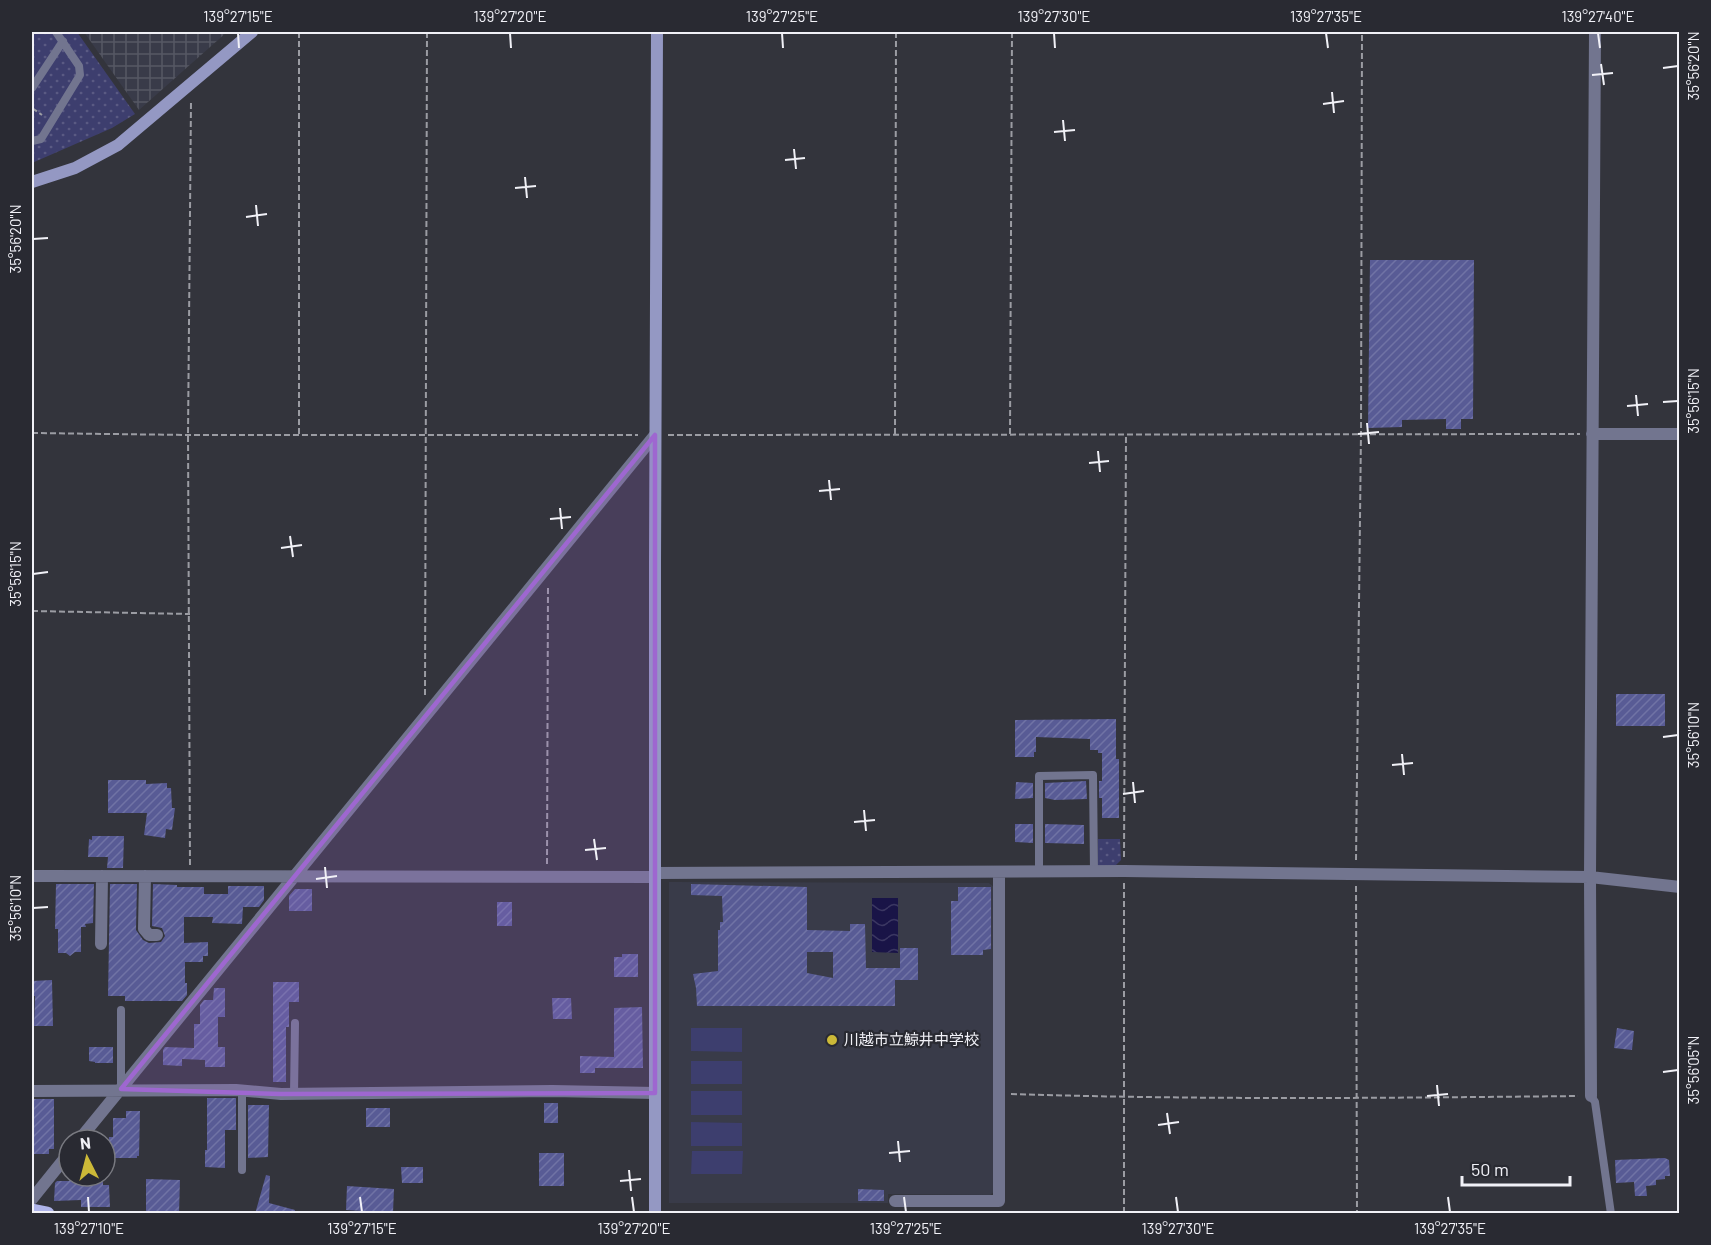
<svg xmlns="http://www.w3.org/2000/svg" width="1711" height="1245" viewBox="0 0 1711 1245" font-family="Barlow,'Noto Sans JP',sans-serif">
  <defs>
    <pattern id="industrial-grid" width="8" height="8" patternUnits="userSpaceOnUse" patternTransform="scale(1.5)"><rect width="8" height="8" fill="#393b49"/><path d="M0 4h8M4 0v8" fill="none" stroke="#565864"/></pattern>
    <pattern id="green-dots" width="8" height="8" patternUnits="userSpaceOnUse" patternTransform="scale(1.5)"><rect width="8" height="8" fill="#3d3e6e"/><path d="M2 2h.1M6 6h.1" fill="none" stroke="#5a5a83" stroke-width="1.8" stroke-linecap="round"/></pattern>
    <pattern id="water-waves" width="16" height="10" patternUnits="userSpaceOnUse" patternTransform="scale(1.5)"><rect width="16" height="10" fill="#191447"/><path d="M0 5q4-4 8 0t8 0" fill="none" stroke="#3b3762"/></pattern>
    <pattern id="building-hatch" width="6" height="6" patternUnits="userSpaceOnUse" patternTransform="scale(1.5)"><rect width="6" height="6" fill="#585b95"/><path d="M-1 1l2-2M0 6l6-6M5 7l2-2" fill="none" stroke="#7073a5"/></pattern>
  </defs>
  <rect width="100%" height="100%" fill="#33343c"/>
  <path fill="#393b49" d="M669 882 989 883 995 888 994 1192 990 1195 888 1194V1203H669Z"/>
  <path fill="url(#industrial-grid)" d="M84 32H227L139 110Z"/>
  <path fill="url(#green-dots)" d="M32 32H77L135 114 112 128 32 163Z
    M1098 839H1120L1121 860 1113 868H1098Z"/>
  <path fill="#3d3e6e" d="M691 1028H742V1052L691 1051Z
    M691 1061H742V1084H691Z
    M691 1091H742V1115H691Z
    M691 1122 742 1123V1146H691Z
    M692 1151H743L742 1174H691Z"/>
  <path fill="url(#water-waves)" d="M872 898H898V953L872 952Z"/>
  <path fill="url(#building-hatch)" fill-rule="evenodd" d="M1370 260H1474L1473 419H1461V429H1446V419L1402 420V427L1368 428Z
    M1616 694H1665V726H1616Z
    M1116 719V759H1119V818H1102V798H1099V781H1102V753H1098V750H1090V739L1036 737V752H1034V757H1015V720Z
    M108 780H146V784L167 783V788H171L172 808H175L172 830 166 829 165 838 144 835 147 813H108Z
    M1086 781 1087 799 1055 800 1045 798V783Z
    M1016 782 1033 783V798L1015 799Z
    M1015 824H1033V843L1015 842Z
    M1045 824 1084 825V844L1045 843Z
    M92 836H124L123 868H107L108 857H88L89 839 92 840Z
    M56 884H94L93 923 85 924 86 927H81V952H75L70 956 66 953H58V929H55Z
    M110 884H137L136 930 143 940 149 943 161 942 165 936 162 928 152 926 153 884 177 885V887H204V894H228V886H264V900L259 907H243L242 924 212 923 213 917H184V943L208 942V956H203V962H185V983H187V995L182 1001H125V996H108Z
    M691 884 807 887V930L850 931V924H865L866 968H900V948H918V980H895V1006H697L696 988 693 974 718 971V930H720V922H723L722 896 691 895ZM807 952H833V978L807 973Z
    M958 887H991V949L983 950V955H951V901H958Z
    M295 889H312V911H289V896Z
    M497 902H512V926H497Z
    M622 954H638V977H614V957H622Z
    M52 980 53 1026H34L35 996H32V981Z
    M273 982H299V1002H289V1027H286V1082H273Z
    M214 988H225V1017H218V1047H225V1067H205V1060L182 1059V1066L163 1065V1050L165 1047 194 1048V1024H200V1005L204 1000H213Z
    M552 998H571L572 1019H553Z
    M642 1007 643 1068H595V1073H580V1056L614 1057V1008Z
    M1617 1028 1634 1031 1632 1050 1614 1048Z
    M89 1047H113V1063H95V1062L89 1061Z
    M207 1098H236V1130H225V1168L205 1167V1150H207Z
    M32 1099H54V1149H49V1154H32L34 1115H32Z
    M544 1103H558V1123H544Z
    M248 1105H269L268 1157 248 1158Z
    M366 1108H390V1127H366Z
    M126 1111H140L139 1156H137V1158H108L109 1137H113V1118H126Z
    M539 1153H564V1186H539Z
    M1665 1158 1669 1160 1670 1176H1665V1179L1656 1180V1185L1646 1186 1647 1196H1635L1634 1182 1616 1183 1615 1160Z
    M401 1167H423V1183H402Z
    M266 1175 270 1176 269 1203 295 1210V1214H255Z
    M72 1176H103V1185H109L110 1207H81V1200L54 1201 55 1183 57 1181H69Z
    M146 1179 180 1180 179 1214H146Z
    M347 1186 394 1189 393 1213 346 1210Z
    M858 1189 884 1190V1201H858Z"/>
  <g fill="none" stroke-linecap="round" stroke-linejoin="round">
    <path stroke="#9b9ca3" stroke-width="2" stroke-dasharray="6 3" stroke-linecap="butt" d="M32 108 42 115
      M32 433 188 435H638
      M299 434V32
      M895 434 896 32
      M1010 434 1012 32
      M668 435 1580 434
      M32 611 190 614
      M425 695 427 32
      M1124 857 1126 434
      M1356 860 1361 433 1362 32
      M547 864 548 588
      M190 865 188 435 191 102
      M1124 883V1214
      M1356 886 1357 1214
      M1011 1094C1200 1100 1389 1098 1578 1096"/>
    <path stroke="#72758f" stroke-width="8" d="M32 88 63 41
      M32 141 41 139 80 75 79 66 56 32
      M1039 872V776L1093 775 1094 872
      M121 1089V1010
      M294 1094 295 1023
      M1591 1096 1595 1102 1611 1214
      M242 1170V1090"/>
    <path stroke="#72758f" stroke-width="12" d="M1592 434H1680
      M655 873 1124 871 1590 877 1680 887
      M32 876 655 877
      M145 876 144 929 149 935H157
      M101 944 102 876
      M32 1091 236 1090 281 1094 552 1091 655 1093
      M1591 1096 1590 877 1595 32
      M79 1140 655 435
      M32 1199 69 1153
      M895 1201H999V872"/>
    <path stroke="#9498c3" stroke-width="12" d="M32 182 75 168 118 145 252 32
      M655 1214V562L657 32"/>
    <path stroke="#afb4ea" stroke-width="15" d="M32 1211 47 1214"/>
  </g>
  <path fill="#9e67d0" fill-opacity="0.2" stroke="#9e67d0" stroke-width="4.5" stroke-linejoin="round" d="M655 435V1093L281 1094 121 1089Z"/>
  <path fill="none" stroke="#f1f1f7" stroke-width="2" d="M238 33 239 48M510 33 511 48M782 33 783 48M1054 33 1055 48M1326 33 1328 48M1598 33 1600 48M1601 64 1604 85M1663 68 1678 66M1592 75 1613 73M1332 92 1334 113M1323 104 1344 101M1063 120 1065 141M1054 132 1075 130M794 149 796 169M785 160 805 158M525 177 527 198M515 188 536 186M256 205 258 226M246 217 267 214M33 239 48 238M1636 395 1638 416M1663 402 1678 401M1627 406 1648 404M1367 423 1369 444M1358 434 1379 432M1098 451 1100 472M1089 463 1109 461M829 480 831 500M819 491 840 489M560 508 562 529M550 519 571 517M290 536 293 557M281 548 302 545M33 574 48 572M1663 737 1678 735M1402 754 1404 775M1392 765 1413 763M1133 782 1135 803M1123 794 1144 791M864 810 866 831M854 822 875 820M594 839 597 860M585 850 606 848M325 867 327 888M316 879 337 876M33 908 48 907M1663 1072 1678 1070M1437 1085 1439 1106M1427 1096 1448 1094M1167 1113 1170 1134M1158 1125 1179 1122M898 1141 900 1162M889 1153 910 1151M629 1170 631 1191M620 1181 641 1179M88 1197 89 1212M360 1197 362 1212M632 1197 634 1212M904 1197 906 1212M1176 1197 1178 1212M1448 1197 1450 1212"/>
  <circle fill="#ccb938" stroke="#292a32" stroke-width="2" cx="832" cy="1040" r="6"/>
  <g text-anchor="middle" stroke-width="4.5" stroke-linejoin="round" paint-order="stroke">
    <g font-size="15" fill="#f1f1f7" stroke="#292a32" text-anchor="start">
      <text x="844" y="1045">川越市立鯨井中学校</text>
    </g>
  </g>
  <rect width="1711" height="1245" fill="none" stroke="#292a32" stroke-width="66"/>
  <g transform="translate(87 1158) rotate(354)"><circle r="28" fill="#292a32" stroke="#797a81" stroke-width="1.5"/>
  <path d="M0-4.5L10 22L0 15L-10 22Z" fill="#ccb938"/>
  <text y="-9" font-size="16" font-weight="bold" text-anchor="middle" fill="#f1f1f7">N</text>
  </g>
  <path d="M1462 1176v9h108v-9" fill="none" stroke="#f1f1f7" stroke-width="3"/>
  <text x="1471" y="1176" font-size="18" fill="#f1f1f7" stroke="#292a32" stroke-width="4.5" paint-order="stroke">50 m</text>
  <rect x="33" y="33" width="1645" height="1179" fill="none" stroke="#f1f1f7" stroke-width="2"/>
  <g font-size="15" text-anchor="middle" fill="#f1f1f7">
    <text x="238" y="22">139°27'15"E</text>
    <text x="510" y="22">139°27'20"E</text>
    <text x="782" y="22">139°27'25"E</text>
    <text x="1054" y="22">139°27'30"E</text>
    <text x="1326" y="22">139°27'35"E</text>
    <text x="1598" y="22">139°27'40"E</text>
    <text transform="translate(1694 66) rotate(-90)" y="5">35°56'20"N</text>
    <text transform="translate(16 239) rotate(-90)" y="5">35°56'20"N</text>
    <text transform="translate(1694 401) rotate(-90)" y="5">35°56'15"N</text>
    <text transform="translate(16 574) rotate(-90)" y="5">35°56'15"N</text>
    <text transform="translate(1694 735) rotate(-90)" y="5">35°56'10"N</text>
    <text transform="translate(16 908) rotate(-90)" y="5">35°56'10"N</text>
    <text transform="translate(1694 1070) rotate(-90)" y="5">35°56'05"N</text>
    <text x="89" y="1234">139°27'10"E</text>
    <text x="362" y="1234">139°27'15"E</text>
    <text x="634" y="1234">139°27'20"E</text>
    <text x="906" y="1234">139°27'25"E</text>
    <text x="1178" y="1234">139°27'30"E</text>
    <text x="1450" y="1234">139°27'35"E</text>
  </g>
</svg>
